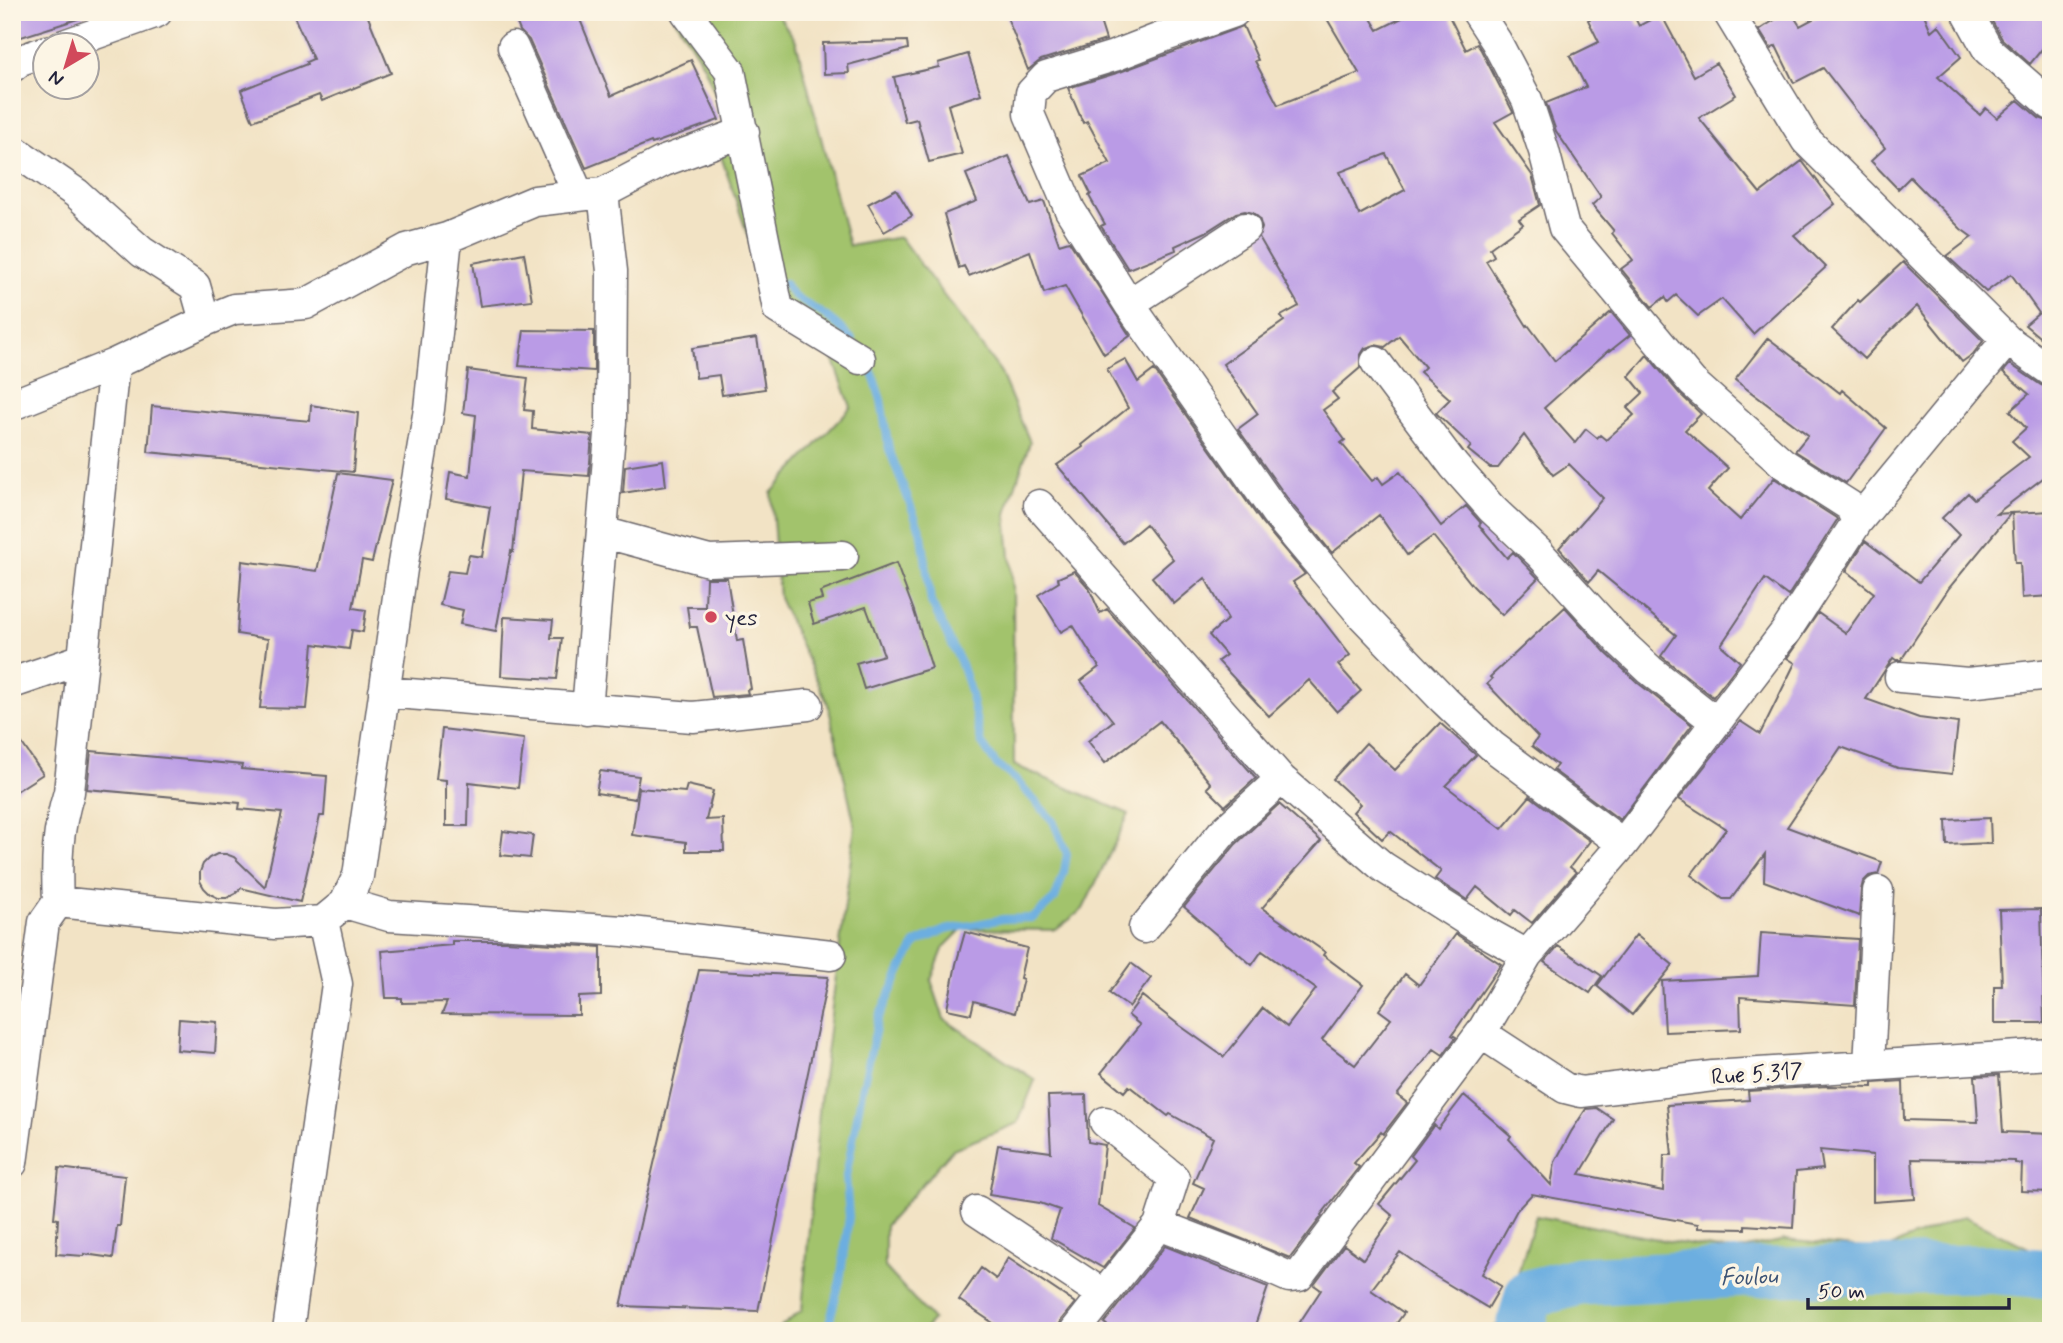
<svg xmlns="http://www.w3.org/2000/svg" width="2063" height="1343" viewBox="0 0 2063 1343" font-family="Mynerve,sans-serif">
  <rect width="100%" height="100%" fill="#fcf5e5"/>
  <filter id="ink" filterUnits="userSpaceOnUse"><feTurbulence type="fractalNoise" baseFrequency=".0143" numOctaves="2"/><feDisplacementMap in="SourceGraphic" scale="14" xChannelSelector="R" yChannelSelector="G"/><feConvolveMatrix kernelMatrix="1 2 1 2 8 2 1 2 1" color-interpolation-filters="sRGB"/></filter>
  <filter id="wash" filterUnits="userSpaceOnUse"><feTurbulence type="fractalNoise" baseFrequency=".00686" numOctaves="4" result="noise"/><feDisplacementMap in="SourceGraphic" scale="28" xChannelSelector="R" yChannelSelector="G"/><feGaussianBlur stdDeviation="1.57" result="paint"/><feColorMatrix in="noise" values="0 0 0 0 0 0 0 0 0 0 0 0 0 0 0 0 0 1.4 0 .05"/><feComposite in="paint" operator="in"/></filter>
  <g filter="url(#wash)">
    <rect width="100%" height="100%" fill="#f2e3c5"/>
    <path fill="#a2c36c" stroke="#627254" stroke-width="2" d="M671 12H776L796 41 849 246 900 237 1000 371 1030 442 1006 514 1013 588 1014 765 1129 814 1083 909 1056 930 962 929 944 947 931 980 944 1019 1035 1080 1018 1123 953 1149 885 1226V1267L933 1320 923 1331H776L802 1310 820 1101 855 826 828 704 779 598 771 493 851 407 822 328 770 301 721 156 738 149 704 66Z
      M1536 1216 1679 1243 1732 1251 1785 1240 1883 1250 1964 1216 2051 1259V1331H1489L1511 1314 1517 1277Z"/>
    <g fill="none" stroke-linecap="round" stroke-linejoin="round">
      <path stroke="#6caee0" stroke-width="8" d="M785 283C792 299 806 303 820 312 831 319 843 330 852 339
        M827 1331 840 1281 849 1217 846 1176 862 1091 878 1019 903 966 916 943 945 930 1003 919 1033 918 1055 898 1064 872 1067 854 1053 821 1016 780 996 764 981 742 970 691 960 661 931 602 922 535 889 449 881 400 868 360"/>
      <path stroke="#6caee0" stroke-width="49" d="M1520 1331 1529 1294 1579 1281 1768 1272 1987 1269 2051 1274"/>
    </g>
    <g id="blocks">
      <path fill="#ba9be6" fill-rule="evenodd" d="M12 12H83L84 17 12 40Z
        M292 12H366L391 73 322 101 319 95 253 121 241 90 307 64 306 62 313 59Z
        M512 12H577L611 96 691 60 719 120 652 144 651 142 586 168 529 40 520 31Z
        M1005 12H1097L1106 40 1041 60 1028 70Z
        M1323 12H1367L1378 30 1414 12H1447L1466 50 1477 44 1481 50 1513 112 1495 122 1532 175 1540 205 1519 219 1523 224 1490 248 1494 256 1486 261 1527 326 1528 325 1555 361 1611 312 1630 335 1610 351 1609 350 1544 408 1575 443 1586 429 1597 438 1600 435 1606 440 1634 415 1627 408 1643 393 1629 376 1647 355 1679 393 1701 414 1685 430 1728 468 1708 491 1740 520 1774 478 1836 518 1837 520 1788 596 1765 579 1721 645 1740 662 1713 697 1661 656 1676 635 1598 571 1589 582 1559 548 1603 498 1569 464 1553 475 1524 435 1498 468H1490L1468 450 1471 446 1436 413 1450 399 1420 372 1425 367 1399 336 1385 347 1375 345 1365 348 1360 356V368L1332 392 1338 399 1323 410 1345 440 1341 443 1372 481 1378 477 1383 484 1400 472 1441 526 1466 506 1481 523 1479 525 1507 558 1513 552 1538 578 1502 615 1473 586 1433 536 1407 555 1379 515 1332 553 1290 502 1238 429 1258 414 1223 364 1284 321 1281 316 1299 306 1259 237 1262 228 1259 218 1253 213 1245 211 1236 213 1206 232 1175 246 1176 250 1128 269 1101 226 1105 224 1089 196 1091 194 1082 176 1110 163 1087 121 1083 123 1068 88 1120 72 1243 26 1258 60 1255 61 1278 105 1359 73ZM1386 154 1405 190 1359 215 1340 172Z
        M1602 12H1632L1639 26 1661 14 1694 76 1716 63 1736 95 1699 118 1760 193 1802 161 1835 204 1794 235 1826 267 1753 334 1722 299 1698 316 1676 295 1668 302 1665 297 1652 307 1621 269 1633 260 1612 233 1614 231 1592 205 1601 197 1556 131 1546 103 1586 87 1570 56 1599 42 1588 20Z
        M1787 12H1791L1800 26 1826 12H1923L1931 31 1938 25 1961 57 1938 77 1980 115 1986 108 1997 118 2018 100 2039 118 2051 122V347L2025 325 2039 313 2011 274 1986 292 1947 256 1972 237 1961 229 1910 177 1898 189 1871 161 1885 148 1823 68 1794 83 1776 46 1771 49 1759 30Z
        M1987 12H2051V38L2030 64 2002 39Z
        M907 41 908 49 848 65 849 73 824 74 823 43Z
        M968 54 981 94 948 105 962 154 929 162 917 119 905 122 894 77 939 67 938 63Z
        M1009 156 1030 205 1044 201 1059 244 1069 241 1130 336 1104 354 1065 286 1044 293 1030 251 969 276 964 266 959 268 944 214 977 201 966 174Z
        M896 189 912 216 884 232 868 204Z
        M524 253 532 300 480 306 473 263Z
        M1903 262 1983 341 1973 354 1962 362 1917 306 1885 336 1864 359 1832 329 1858 300 1860 302Z
        M524 330 594 331V371L519 366Z
        M757 338 765 389 722 395 719 375 696 378 692 348Z
        M1768 338 1840 393 1842 390 1886 428 1846 483 1795 451 1808 435 1735 380Z
        M1125 359 1138 382 1154 370 1262 523 1305 574 1293 582 1350 655 1338 665 1361 691 1337 712 1309 680 1269 716 1218 661 1226 655 1209 635 1228 619 1205 578 1174 604 1152 577 1173 559 1146 524 1123 543 1057 465 1083 447 1082 445 1128 408 1107 369Z
        M2010 364 2041 385 2051 388V479L2047 475 1996 514 2011 513 1949 588 1901 660H1896L1893 658 1866 699 1919 718 1958 723 1952 774 1898 768 1841 747 1787 827 1882 862 1878 874 1869 876 1863 882 1861 890 1859 916 1764 881 1765 854 1731 899H1723L1691 875 1726 829 1679 799 1740 721 1760 734 1795 663 1787 658 1818 613 1846 633 1874 593 1846 571 1865 541 1919 582 1959 535 1942 518 1968 493 1974 499 2029 457 2012 441 2026 428 2010 411 2029 394 2003 372Z
        M468 370 528 378 524 410 533 411 532 429 592 435 589 476 521 471 513 552 511 551 496 631 460 624 463 610 440 605 448 571 465 573 469 555 482 557 490 507 446 499 450 472 470 476 476 415 463 413Z
        M311 405 358 413 353 472 148 452 152 406 310 421Z
        M663 460 666 486 623 493 625 466Z
        M338 473 392 480 372 562 362 560 353 608 366 610 363 632 352 630 349 649 313 644 307 709 260 708 268 639 237 634 242 561 317 571Z
        M2051 511V596L2022 598 2020 563H2015L2012 513Z
        M896 563 914 611 932 668 864 689 856 663 884 655 866 607 814 624 808 603 822 599 820 592Z
        M1074 571 1089 588 1100 613 1107 609 1256 778 1225 806 1207 788 1211 784 1160 721 1105 763 1088 741 1113 721 1081 681 1099 667 1073 625 1061 632 1038 595 1059 582 1058 578Z
        M706 578H727L737 641 743 640 751 689 747 690 748 694 712 697 697 627H690L687 607H705Z
        M1565 607 1606 653 1638 683 1692 725 1620 820 1553 770 1557 765 1532 746 1538 737 1487 684 1492 679 1490 677Z
        M504 617 553 620 551 638H562L557 679 501 676Z
        M1440 723 1476 755 1446 786 1502 829 1530 796 1590 841 1570 867 1576 872 1532 923 1515 910 1511 915 1477 887 1467 900 1435 879 1441 871 1390 831 1382 839 1353 812 1360 804 1333 779 1366 743 1395 770Z
        M12 729 43 774 12 794Z
        M442 729 524 739 518 788 469 782 468 826H446V780L436 779Z
        M91 751 242 765 241 769 327 776 324 816H320L300 902 241 888 235 894 227 898H218L210 894 204 888 200 881V872L203 864 209 858 217 854H226L234 857 265 887 282 813 239 809 240 803 87 789Z
        M600 771 639 776 635 799 596 793Z
        M687 785 713 791 706 820 723 819 724 851H686V842L632 835 639 788 685 792Z
        M1279 804 1321 841 1262 908 1325 952 1323 955 1363 985 1322 1040 1355 1065 1391 1019 1379 1010 1405 974 1419 985 1456 934 1501 964 1452 1035 1456 1037 1443 1055 1434 1049 1397 1095 1407 1103 1383 1134 1381 1132 1354 1163 1359 1167 1321 1215 1322 1216 1290 1258 1190 1218 1204 1188 1193 1183 1213 1138 1170 1114 1168 1116 1129 1086 1124 1092 1101 1073 1140 1025 1128 1015 1142 996 1179 1025 1224 1057 1263 1008 1287 1027 1316 989 1262 951 1252 965 1184 907 1235 845Z
        M1990 818 1991 843 1947 845 1946 820Z
        M503 831 533 835 530 858 500 855Z
        M2041 909 2044 1023H1994V986H2002L1999 910Z
        M965 932 1027 948 1020 978 1023 979 1015 1013 974 1001 971 1014 947 1009 956 964Z
        M1761 933 1858 939 1855 1005 1740 997 1741 1029 1665 1032 1662 981 1758 976Z
        M1636 935 1673 965 1632 1015 1597 986Z
        M452 941H506L601 947V996L579 997V1015L442 1014 447 1002 402 1003V998H386L382 951 452 945Z
        M1558 946 1602 976 1590 993 1544 962Z
        M1131 963 1151 978 1129 1007 1109 993Z
        M699 970 828 977 758 1311 621 1306Z
        M179 1019 217 1022 215 1053 177 1050Z
        M1999 1075 2003 1132 2051 1134V1192L2021 1191 2022 1164 2015 1163V1161L1912 1159 1915 1199 1873 1202V1155L1820 1150 1823 1169 1796 1172 1793 1228 1745 1225V1229L1698 1228V1224L1532 1194 1517 1210 1482 1274 1501 1286 1488 1308 1433 1275 1400 1252 1371 1290 1404 1313 1391 1331H1294L1321 1290 1314 1285 1344 1245 1363 1259 1393 1216 1379 1204 1415 1160 1411 1156 1434 1125 1438 1129 1464 1095 1511 1136 1509 1139 1551 1185 1555 1162 1571 1132 1586 1109 1597 1108 1613 1119 1580 1174 1663 1191 1664 1155H1672L1667 1105 1749 1100 1748 1091 1827 1086 1873 1087V1083L1903 1081 1904 1120 1978 1122 1975 1076Z
        M1086 1095 1088 1142 1105 1145 1098 1206 1135 1228 1103 1268 1051 1238 1060 1210 1040 1203 989 1195 998 1145 1051 1152 1048 1096Z
        M59 1168 125 1176 120 1226H117L113 1258 84 1254V1256L56 1254 58 1219 54 1218Z
        M1165 1246 1268 1287 1253 1331H1115L1104 1323Z
        M1008 1258 1075 1303 1061 1320 1058 1331H1005L959 1300 981 1268 996 1279Z"/>
    </g>
  </g>
  <g filter="url(#ink)">
    <use href="#blocks" fill-opacity="0" stroke="#6b666b" stroke-width="2"/>
    <g fill="none" stroke-linecap="round" stroke-linejoin="round">
      <defs>
        <path id="minor" d="M686 12 730 71 778 309 860 359
          M1234 12 1168 35 1114 56 1046 77 1031 93 1029 114 1070 210 1129 304 1276 513 1361 614 1444 700 1492 746 1623 844
          M1477 12 1496 41 1527 100 1544 151 1564 228 1692 382 1784 464 1850 506 1857 522
          M1728 12 1806 140 2007 340 2051 371
          M1967 12 1988 50 2051 105
          M61 46 157 12
          M513 47 579 196
          M12 67 21 60 46 51
          M12 149 76 193 142 252 195 286 205 321
          M1129 304 1245 228
          M1376 362 1454 466 1492 509 1539 553 1619 641 1650 670 1716 722
          M114 364 69 792C57 831 56 862 58 902L275 924 323 921 345 903 358 876 402 569 429 409 447 238
          M12 405 114 364 205 321 234 309 306 304 407 249 447 238 535 201 603 193 664 161 744 132
          M1039 505 1281 779 1383 867 1482 930 1527 955
          M602 532 709 561 843 556
          M1900 677 1968 683 2051 674
          M12 683 83 659
          M384 692 693 717 808 705
          M587 710 611 422 612 271 603 193
          M345 903 389 916 623 931 831 955
          M1144 928 1222 833 1281 779
          M1481 1033 1565 1088 1581 1092 1713 1076 2051 1054
          M1869 1066 1878 891
          M12 1163 44 922 58 902
          M977 1211 1104 1295
          M1159 1225 1253 1261 1289 1277 1299 1276 1481 1033 1527 955 1623 844 1786 631 1857 522 2007 340
          M288 1331 337 984 323 921
          M1075 1331 1159 1225 1174 1178 1105 1122"/>
      </defs>
      <use href="#minor" stroke="#6b666b" stroke-width="33"/>
      <use href="#minor" stroke="#fff" stroke-width="30"/>
    </g>
  </g>
  <circle fill="#d1495b" stroke="#fcf5e5" stroke-width="2.5" cx="711" cy="617" r="7"/>
  <g text-anchor="middle" stroke-width="7" stroke-linejoin="round" paint-order="stroke">
    <g font-size="23" fill="#22223b" stroke="#fcf5e5" text-anchor="start">
      <text x="725" y="625">yes</text>
    </g>
    <g font-size="23" fill="#22223b" stroke="#fcf5e5">
      <text transform="translate(1757 1073) rotate(-4)" y="8">Rue 5.317</text>
    </g>
    <g font-size="24" font-style="italic" fill="#3c5375" stroke="#fcf5e5">
      <text transform="translate(1749 1276) rotate(-2)" y="8">Foulou</text>
    </g>
  </g>
  <rect width="2063" height="1343" fill="none" stroke="#fcf5e5" stroke-width="42"/>
  <g transform="translate(66 66) rotate(218)"><circle r="33" fill="#fcf5e5" stroke="#a5a1a1" stroke-width="2"/>
  <path d="M0-5L12 26L0 18L-12 26Z" fill="#d1495b"/>
  <text y="-10" font-size="19" font-weight="bold" text-anchor="middle" fill="#22223b">N</text>
  </g>
  <path d="M1808 1298v10h201v-10" fill="none" stroke="#22223b" stroke-width="3.5"/>
  <text x="1818" y="1298" font-size="21" fill="#22223b" stroke="#fcf5e5" stroke-width="5" paint-order="stroke">50 m</text>
</svg>
